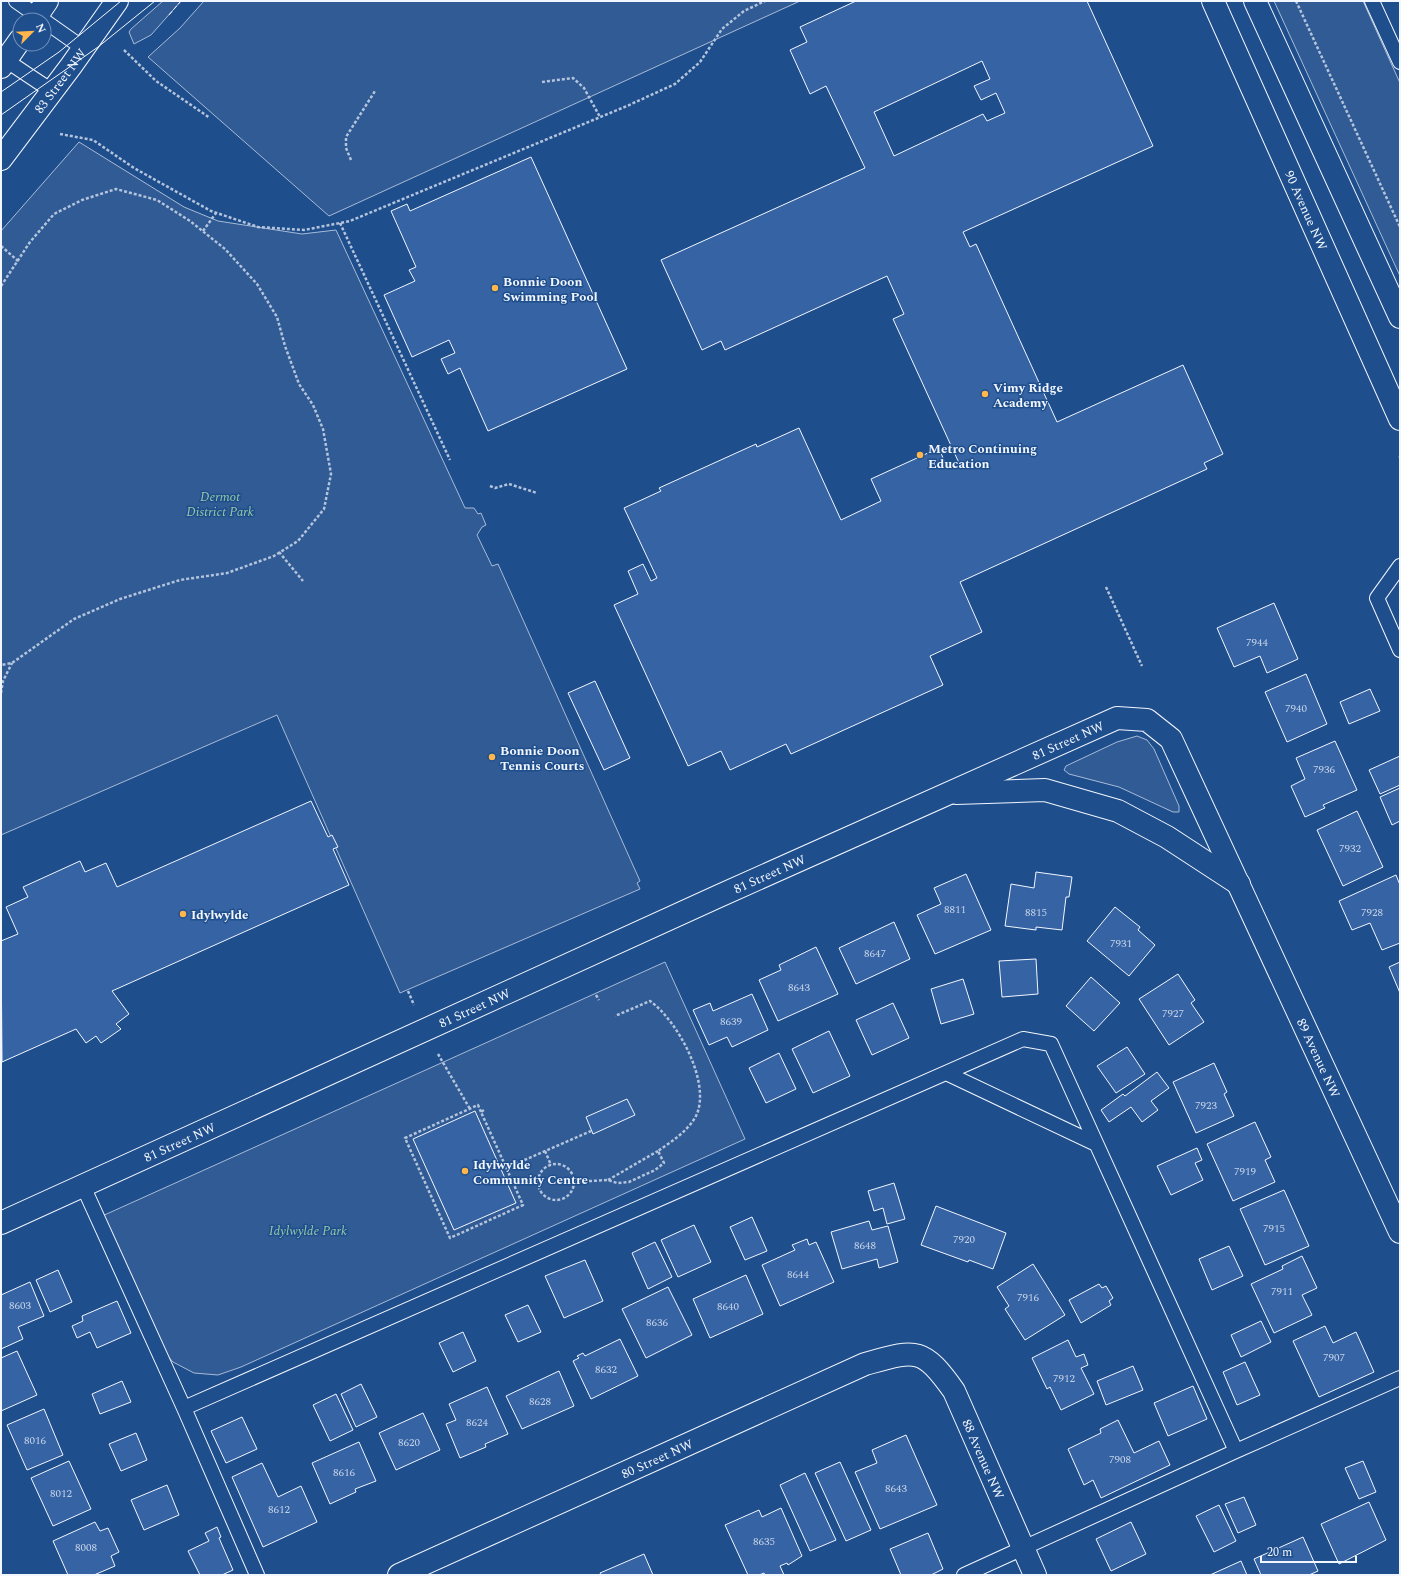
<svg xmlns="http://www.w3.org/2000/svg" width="1401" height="1576" viewBox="0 0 1401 1576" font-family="Spectral,serif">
  <rect width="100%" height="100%" fill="#1f4e8c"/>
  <path fill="#305b95" stroke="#a8bbd7" d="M163 1H181L151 35 134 44 129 32 131 29Z
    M204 1H800L329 216 148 57 180 28Z
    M1274 1H1363L1400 83V276Z
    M79 142 184 207 218 221 302 234 336 230 465 508H474L478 514 481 513 486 525 482 527 477 535 492 566 498 564 640 881 637 883 640 889 400 993 277 715 1 835V231Z
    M1137 736 1147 740 1154 749 1179 806V812H1173L1119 787 1069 774 1064 770 1066 766 1117 742Z
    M665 962 745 1139 241 1367 218 1375 194 1373 173 1362 157 1344 100 1217Z"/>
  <path fill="#3563a3" stroke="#f2f6ff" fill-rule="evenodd" d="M856 1H1087L1153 146 963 232 970 247 976 244 1057 422 1183 365 1223 454 1204 463 1207 469 960 582 982 632 930 656 943 685 791 754 786 744 730 770 721 751 688 766 614 605 638 594 628 571 643 564 651 581 657 578 624 508 661 491 659 488 756 444 757 447 799 428 841 520 881 501 871 479 939 448 947 468 959 463 893 319 904 314 887 276 725 350 721 341 702 350 661 260 865 168 826 86 810 94 790 50 807 42 800 27ZM982 61 990 79 974 86 981 100 996 93 1005 113 987 121 983 114 894 156 874 112Z
    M531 157 627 369 488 431 460 368 448 374 441 359 455 353 449 340 412 357 384 295 415 281 409 270 416 267 391 211 407 204 410 211Z
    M1274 603 1298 659 1267 673 1260 656 1234 667 1217 628Z
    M1306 674 1327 724 1287 742 1265 692Z
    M595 681 630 758 604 770 568 693Z
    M1370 689 1380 711 1349 724 1340 702Z
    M1335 741 1357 790 1323 805 1325 808 1305 817 1291 786 1305 779 1296 758Z
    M1400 756V785L1380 794 1369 770Z
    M1400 788V821L1392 825 1380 797Z
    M311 801 328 837 332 835 338 847 333 849 349 885 112 991 129 1014 116 1024 121 1029 101 1043 96 1036 86 1043 76 1029 2 1062 1 941 18 934 6 907 28 897 23 887 80 861 85 872 106 863 117 887Z
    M1357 811 1383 867 1343 886 1317 830Z
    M1036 872 1072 877 1069 897H1066L1062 930 1036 927V930L1005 926 1011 884 1034 888Z
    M966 874 991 930 935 954 917 915 941 904 934 888Z
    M1396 875 1400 885V943L1382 950 1370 923 1352 930 1339 901Z
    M1115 907 1140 927 1138 930 1155 945 1129 976 1087 941Z
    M894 922 910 959 856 984 839 948Z
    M816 947 838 994 778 1021 759 980 781 970 779 965Z
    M1036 959 1038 994 1002 997 999 961Z
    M1400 962V993L1389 967Z
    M1178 974 1195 1000 1191 1003 1204 1022 1169 1045 1139 999Z
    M1091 977 1120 1003 1094 1031 1066 1006Z
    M963 979 974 1014 941 1024 931 989Z
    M752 994 768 1030 732 1047 727 1037 709 1045 693 1010 710 1003 713 1011Z
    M893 1003 909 1038 872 1055 856 1020Z
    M829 1031 850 1076 813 1093 792 1049Z
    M1127 1047 1145 1074 1116 1093 1097 1066Z
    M779 1053 796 1089 766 1103 749 1068Z
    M1214 1063 1227 1092 1224 1094 1234 1116 1196 1133 1173 1082Z
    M1157 1072 1169 1088 1151 1101 1158 1110 1142 1122 1131 1107 1109 1122 1101 1110 1123 1094 1125 1096Z
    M627 1099 635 1115 593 1134 586 1117Z
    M475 1111 516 1203 454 1230 413 1139Z
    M1255 1122 1271 1157 1265 1160 1275 1182 1233 1201 1207 1144Z
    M1197 1148 1202 1160 1195 1163 1203 1180 1171 1195 1157 1166Z
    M894 1183 905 1219 887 1224 883 1208 874 1211 868 1191Z
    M1284 1190 1309 1246 1265 1265 1240 1209Z
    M936 1206 1006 1233 993 1269 969 1260 968 1262 921 1245Z
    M752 1217 767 1251 745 1260 730 1227Z
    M869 1221 872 1230 888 1226 898 1262 879 1268 877 1259 842 1269 831 1232Z
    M694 1225 711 1262 678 1277 661 1240Z
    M807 1239 809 1245 816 1242 834 1282 780 1306 762 1265 795 1250 792 1245Z
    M655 1242 672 1277 648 1289 632 1253Z
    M1229 1246 1243 1276 1212 1290 1199 1259Z
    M1302 1256 1317 1288 1302 1295 1312 1315 1274 1333 1251 1284 1283 1269 1282 1266Z
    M585 1260 603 1301 564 1318 545 1276Z
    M1033 1264 1065 1315 1025 1340 1005 1309 1009 1306 997 1287Z
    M58 1270 72 1302 50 1312 36 1280Z
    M746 1275 763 1314 710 1338 693 1299Z
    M30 1282 44 1316 18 1327 23 1339 1 1349V1295Z
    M1099 1284 1102 1288 1106 1286 1113 1298 1109 1301 1111 1305 1081 1323 1069 1300Z
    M668 1287 692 1335 646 1358 622 1309Z
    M117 1301 131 1333 97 1348 90 1332 77 1338 72 1326 83 1321 82 1316Z
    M528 1305 541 1332 518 1342 505 1315Z
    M1261 1321 1271 1342 1241 1357 1231 1335Z
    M1325 1326 1333 1343 1356 1332 1374 1372 1319 1397 1293 1341Z
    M463 1332 476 1361 453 1372 439 1343Z
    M620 1339 638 1376 591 1399 573 1361 579 1358 577 1356 583 1353 585 1356Z
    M1068 1340 1076 1357 1084 1354 1088 1365 1081 1368 1094 1394 1061 1410 1050 1387 1047 1389 1032 1358Z
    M17 1351 37 1395 1 1411V1358Z
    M1245 1362 1260 1395 1237 1405 1223 1372Z
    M1133 1366 1143 1390 1106 1405 1097 1381Z
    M559 1371 574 1406 522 1429 506 1396Z
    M122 1381 131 1402 100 1414 92 1394Z
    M361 1384 377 1417 356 1427 341 1394Z
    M1193 1386 1207 1419 1168 1436 1154 1403Z
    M487 1387 508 1434 485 1444 486 1447 460 1458 446 1424 456 1420 449 1404Z
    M336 1394 353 1430 330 1441 313 1405Z
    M44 1409 63 1455 27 1470 7 1425Z
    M423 1413 440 1450 396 1470 379 1433Z
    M242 1417 257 1449 226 1463 211 1431Z
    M1118 1420 1134 1453 1159 1441 1170 1465 1101 1498 1093 1480 1084 1485 1068 1449 1101 1433 1100 1429Z
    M136 1433 147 1460 121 1471 109 1444Z
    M906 1435 937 1505 880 1529 855 1472 877 1463 872 1450Z
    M359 1442 376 1481 355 1489 356 1492 330 1504 312 1463Z
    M69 1461 91 1509 53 1526 31 1478Z
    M1363 1461 1376 1492 1359 1499 1345 1468Z
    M840 1462 871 1530 846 1541 815 1473Z
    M262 1463 278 1497 301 1486 317 1522 263 1547 232 1477Z
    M805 1473 836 1540 810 1551 780 1485Z
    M167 1485 179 1515 144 1530 131 1500Z
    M1244 1497 1256 1525 1238 1533 1225 1504Z
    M1369 1502 1386 1540 1339 1564 1321 1524Z
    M1219 1505 1236 1541 1214 1552 1196 1516Z
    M781 1508 802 1556 788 1565 787 1563 780 1566 784 1575H765L764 1573 759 1575H748L725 1525 759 1510 762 1517Z
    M95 1522 100 1531 108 1528 119 1552 111 1556 115 1566 94 1575H68L53 1541Z
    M1131 1522 1146 1554 1111 1571 1096 1539Z
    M217 1527 221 1537 219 1538 233 1570 222 1575H200L188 1551 209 1541 205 1533Z
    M928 1533 943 1569 931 1575H901L890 1549Z
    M1303 1537 1318 1571 1309 1575H1261L1254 1559Z
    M644 1554 653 1575H601L600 1573Z
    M1241 1561 1247 1575H1210Z"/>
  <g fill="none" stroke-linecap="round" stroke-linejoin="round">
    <defs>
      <path id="lane" d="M16 1 83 48
        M1372 1 1400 62
        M1 57 52 91
        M1400 566 1377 598 1400 650
        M946 1073 1096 1144
        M83 1186 184 1408 257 1575
        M184 1408 1023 1039 1051 1044 1236 1451
        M964 1575 1236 1451 1400 1378"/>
      <g id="street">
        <path d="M956 793 1045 790 1118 811 1167 837 1239 884"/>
        <path id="s1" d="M1 1223 719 896 1117 718 1147 720 1171 739 1400 1232"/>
        <path id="s2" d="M399 1575 865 1364C916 1350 922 1346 954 1391L1035 1575"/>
      </g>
      <g id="secondary">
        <path id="s3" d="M1213 1 1400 419"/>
        <path d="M1255 1 1400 317"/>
        <path d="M34 20 47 1"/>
        <path d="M1 67 20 40"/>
        <path id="s4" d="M1 159 71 66 117 1"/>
      </g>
    </defs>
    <use href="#lane" stroke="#f2f6ff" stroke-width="16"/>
    <use href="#street" stroke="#f2f6ff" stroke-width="24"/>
    <use href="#secondary" stroke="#f2f6ff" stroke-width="24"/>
    <path stroke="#b3c4dc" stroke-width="2.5" stroke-dasharray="3 2" stroke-linecap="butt" d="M1296 1 1400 227
      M124 50 156 81 210 118
      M542 82 573 78 584 88 600 117
      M60 134 93 140 134 168 211 211 258 227 304 230 350 221 627 106 675 84 700 62 722 29 744 11 765 1
      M351 160 346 148V137L375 91
      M340 223 450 460
      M203 231 216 213
      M1 246 18 261
      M1 286 30 242 54 214 82 200 116 189 157 200 190 221 225 249 257 284 277 317 285 346 299 384 313 405 323 429 331 474 324 509 298 541 274 556 227 573 180 580 120 599 74 619 12 663 1 665
      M1400 456V458
      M490 486 495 488 509 484 537 493
      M279 552 303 581
      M1106 587 1142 666
      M1 693 3 681 12 663
      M408 991 414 1005
      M596 995 599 1000
      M438 1054 470 1109
      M481 1112 478 1105 405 1138 450 1238 523 1205 481 1112 484 1110
      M545 1151 551 1165
      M538 1182a18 18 0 1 1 36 0a18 18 0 1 1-36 0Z
      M506 1168 591 1131
      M608 1180 658 1151
      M574 1182 608 1180 617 1183 629 1182 655 1170 664 1163 658 1151C671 1142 688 1131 696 1116 712 1083 677 1020 650 1001L615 1016"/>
    <use href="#lane" stroke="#1f4e8c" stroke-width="14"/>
    <use href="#street" stroke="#1f4e8c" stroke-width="22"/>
    <use href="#secondary" stroke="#1f4e8c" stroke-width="22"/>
    <path stroke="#f2f6ff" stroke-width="1" d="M1 92 59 52 121 1
      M1 115 98 47 155 1"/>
    <path stroke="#f2f6ff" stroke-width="1" stroke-dasharray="5 2" stroke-linecap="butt" d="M169 15 181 1"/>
  </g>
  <g fill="#ffb74d" stroke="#1f4e8c" stroke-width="1.5">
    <circle cx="495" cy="288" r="4"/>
    <circle cx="985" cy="394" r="4"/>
    <circle cx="920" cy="455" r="4"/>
    <circle cx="492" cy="757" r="4"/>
    <circle cx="183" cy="914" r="4"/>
    <circle cx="465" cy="1171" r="4"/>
  </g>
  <g text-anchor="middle" stroke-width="3" stroke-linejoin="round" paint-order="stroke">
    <g font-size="11" fill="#c3d1e8">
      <text x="1257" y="646">7944</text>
      <text x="1296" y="712">7940</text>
      <text x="1324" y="773">7936</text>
      <text x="1350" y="852">7932</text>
      <text x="955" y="913">8811</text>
      <text x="1036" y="916">8815</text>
      <text x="1372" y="916">7928</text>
      <text x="1121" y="947">7931</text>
      <text x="875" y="957">8647</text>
      <text x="799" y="991">8643</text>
      <text x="1173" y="1017">7927</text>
      <text x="731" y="1025">8639</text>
      <text x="1206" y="1109">7923</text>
      <text x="1245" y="1175">7919</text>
      <text x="1274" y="1232">7915</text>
      <text x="964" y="1243">7920</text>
      <text x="865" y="1249">8648</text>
      <text x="798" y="1278">8644</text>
      <text x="1282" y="1295">7911</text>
      <text x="1028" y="1301">7916</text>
      <text x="20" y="1309">8603</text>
      <text x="728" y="1310">8640</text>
      <text x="657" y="1326">8636</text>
      <text x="1334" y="1361">7907</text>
      <text x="606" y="1373">8632</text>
      <text x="1064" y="1382">7912</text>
      <text x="540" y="1405">8628</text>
      <text x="477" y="1426">8624</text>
      <text x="35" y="1444">8016</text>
      <text x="409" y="1446">8620</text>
      <text x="1120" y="1463">7908</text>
      <text x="344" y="1476">8616</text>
      <text x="896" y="1492">8643</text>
      <text x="61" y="1497">8012</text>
      <text x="279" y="1513">8612</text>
      <text x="764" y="1545">8635</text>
      <text x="86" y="1551">8008</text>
    </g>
    <g font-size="13" fill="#f2f6ff" stroke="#1f4e8c">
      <text dy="5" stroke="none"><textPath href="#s4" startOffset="98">83 Street NW</textPath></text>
      <text dy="5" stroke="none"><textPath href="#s3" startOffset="229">90 Avenue NW</textPath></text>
      <text dy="5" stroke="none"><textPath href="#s1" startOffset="1171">81 Street NW</textPath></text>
      <text dy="5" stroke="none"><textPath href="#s1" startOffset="844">81 Street NW</textPath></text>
      <text dy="5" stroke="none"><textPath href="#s1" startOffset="520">81 Street NW</textPath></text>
      <text dy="5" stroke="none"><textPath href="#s1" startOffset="1637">89 Avenue NW</textPath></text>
      <text dy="5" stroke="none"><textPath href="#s1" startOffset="196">81 Street NW</textPath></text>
      <text dy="5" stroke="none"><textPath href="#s2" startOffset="283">80 Street NW</textPath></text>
      <text dy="5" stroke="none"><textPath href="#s2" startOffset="691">88 Avenue NW</textPath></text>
    </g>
    <g font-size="13" font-weight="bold" fill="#f2f6ff" stroke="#1f4e8c" text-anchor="start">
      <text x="503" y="286">Bonnie Doon<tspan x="503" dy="15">Swimming Pool</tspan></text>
      <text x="993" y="392">Vimy Ridge<tspan x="993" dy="15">Academy</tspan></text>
      <text x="928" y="453">Metro Continuing<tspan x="928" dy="15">Education</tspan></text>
      <text x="500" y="755">Bonnie Doon<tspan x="500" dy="15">Tennis Courts</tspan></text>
      <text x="191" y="919">Idylwylde</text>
      <text x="473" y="1169">Idylwylde<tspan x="473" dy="15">Community Centre</tspan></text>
    </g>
    <g font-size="13" font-style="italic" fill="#97c8a6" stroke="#1f4e8c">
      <text x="220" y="501">Dermot<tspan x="220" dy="15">District Park</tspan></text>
      <text x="308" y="1235">Idylwylde Park</text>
    </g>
  </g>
  <rect width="1401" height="1576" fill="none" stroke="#f2f6ff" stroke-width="4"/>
  <g transform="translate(32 32) rotate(66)"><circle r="19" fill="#1f4e8c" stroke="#7391ba"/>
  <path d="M0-3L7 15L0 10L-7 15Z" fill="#ffb74d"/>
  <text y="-6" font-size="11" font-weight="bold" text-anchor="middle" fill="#f2f6ff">N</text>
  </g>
  <path d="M1261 1556v6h95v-6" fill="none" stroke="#f2f6ff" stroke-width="2"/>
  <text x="1267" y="1556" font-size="12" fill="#f2f6ff" stroke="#1f4e8c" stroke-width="3" paint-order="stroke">20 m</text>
</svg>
